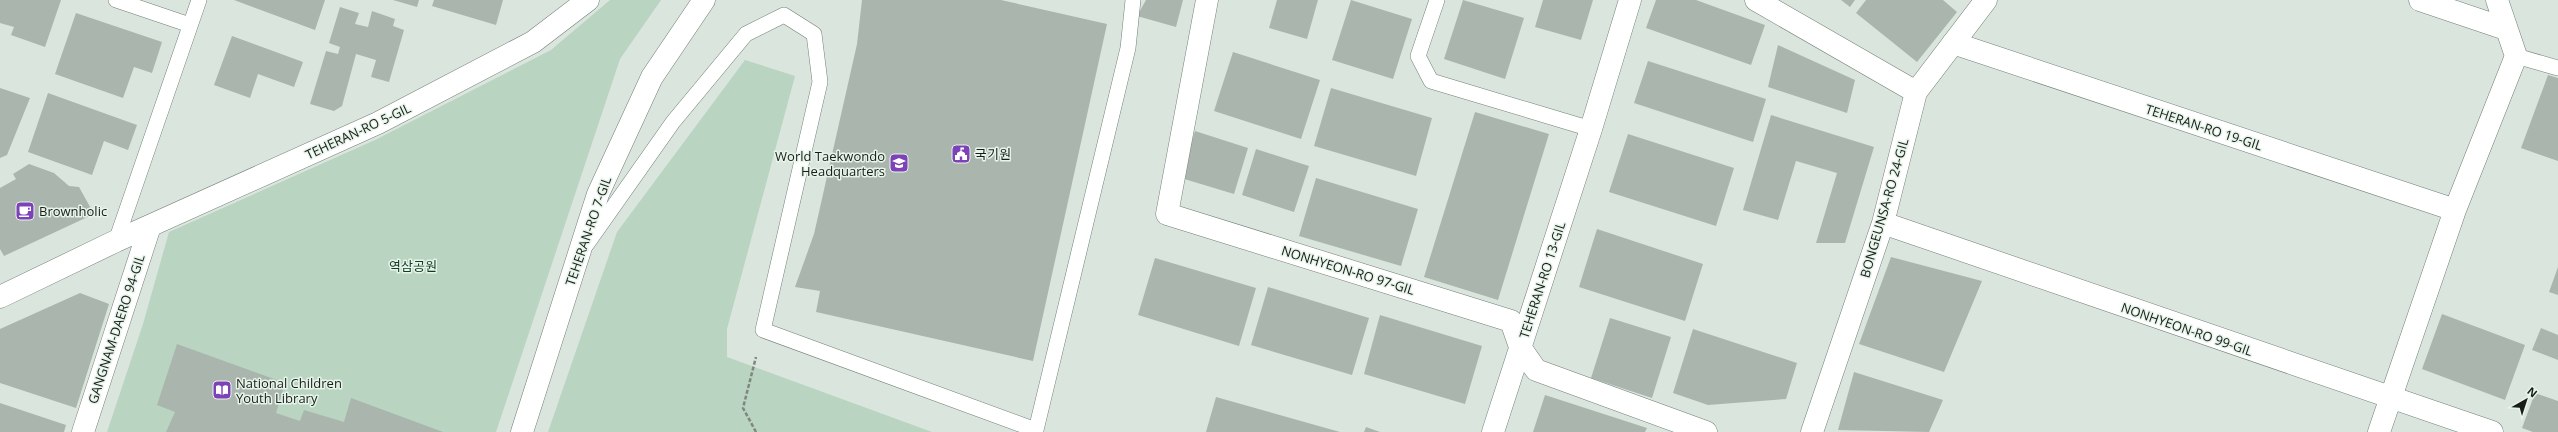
<svg xmlns="http://www.w3.org/2000/svg" width="2558" height="432" viewBox="0 0 2558 432" font-family="'Open Sans','Noto Sans KR',sans-serif">
  <rect width="100%" height="100%" fill="#dae6dd"/>
  <path fill="#b9d4c0" d="M610 0H661L620 59 496 432H107L143 324 169 232 375 140 551 50Z
    M745 60 795 76 727 329V357L932 432H548L617 232Z"/>
  <path fill="#aab6ad" d="M0 0H61L45 47 11 35 14 27 0 23Z
    M234 0H325L315 30Z
    M393 0H419L417 7Z
    M434 0H503L496 25 432 6Z
    M862 0H1001L1107 24 1033 361 816 312 820 291 795 287 814 234 857 44Z
    M1146 0H1183L1176 27 1137 16Z
    M1277 0H1318L1307 39 1269 28Z
    M1351 0 1412 19 1393 79 1332 60Z
    M1463 0 1524 18 1505 79 1444 59Z
    M1543 0H1593L1581 40 1535 27Z
    M1656 0H1696L1765 25 1751 65 1646 28Z
    M1841 0H1855L1850 7Z
    M1866 0H1943L1957 12 1917 62 1856 13Z
    M340 7 359 13 355 24 368 27 372 11 395 19 393 26 404 30 389 82 371 77 376 60 356 54 342 106 334 111 310 104 326 51 338 54 340 47 329 43Z
    M76 13 162 42 152 73 134 67 123 98 55 74Z
    M232 36 303 62 294 87 258 74 250 98 214 85Z
    M1778 45 1855 80 1847 113 1768 87Z
    M1233 52 1320 80 1301 139 1214 111Z
    M1648 61 1766 99 1753 142 1634 103Z
    M2548 75 2558 78V161L2521 148Z
    M0 88 30 98 7 155 0 158Z
    M1331 88 1432 118 1416 176 1314 146Z
    M48 93 137 125 128 150 104 141 92 175 28 152Z
    M1475 112 1549 134 1498 300 1424 277Z
    M1771 115 1874 147 1845 243H1816L1837 173 1796 161 1778 220 1743 210Z
    M1195 131 1248 148 1234 194 1181 178Z
    M1628 134 1734 168 1716 226 1609 192Z
    M1256 149 1309 166 1294 212 1242 195Z
    M29 164 54 173 69 186 79 187 94 214 4 256 0 249V188L16 179 13 174Z
    M1316 178 1418 209 1401 266 1299 236Z
    M1597 229 1703 264 1685 321 1579 287Z
    M1891 257 1982 281 1944 372 1859 344Z
    M1155 258 1256 288 1239 346 1138 315Z
    M2558 267V295L2549 292Z
    M1268 287 1369 318 1352 375 1251 345Z
    M80 293 109 304 76 408 0 383V329Z
    M2442 314 2525 345 2505 400 2422 369Z
    M1380 315 1482 346 1465 404 1364 374Z
    M1610 318 1671 337 1652 398 1591 378Z
    M2541 328 2558 335V360L2532 350Z
    M1693 329 1797 363 1786 399 1708 405 1673 393Z
    M177 344 285 383 276 413 300 421 304 410 344 422 351 398 443 432H166L175 412 157 405Z
    M1854 372 1943 400 1929 432 1838 430Z
    M2535 393 2558 401V432H2533L2522 428Z
    M1545 395 1647 428 1645 432H1533Z
    M1216 397 1340 432H1206Z
    M0 403 66 425 64 432H0Z
    M1366 427 1380 432H1364Z"/>
  <g fill="none" stroke-linecap="round" stroke-linejoin="round">
    <defs>
      <path id="service" d="M116 0 190 25
        M1437 0 1418 56 1431 81 1591 129
        M2516 56 2558 68
        M116 241 199 0
        M587 244 673 122 746 34 784 15 814 34 820 82 763 330 1036 430 1128 48 1133 0"/>
      <path id="minor" d="M1207 0 1167 214 1511 321 1520 347 1536 370 1706 432
        M1756 0 1916 92
        M2420 0 2506 29
        M1953 43 2455 210
        M1883 223 2492 432
        M0 297 116 241 378 123 533 42 588 0
        M83 432 150 226
        M522 432 598 194 652 77 704 0
        M1493 432 1591 129 1630 0
        M1812 432 1883 223 1916 92 1986 0
        M2379 432 2455 210 2516 56 2497 0"/>
    </defs>
    <use href="#service" stroke="#737f76" stroke-width="16"/>
    <use href="#minor" stroke="#737f76" stroke-width="23"/>
    <path stroke="#7f8781" stroke-width="2.5" stroke-dasharray="4 2" stroke-linecap="butt" d="M756 432 743 408 756 357"/>
    <use href="#service" stroke="#fff" stroke-width="15"/>
    <use href="#minor" stroke="#fff" stroke-width="22"/>
  </g>
  <defs>
    <symbol id="civic-square" viewBox="-11 -11 22 22"><rect x="-9" y="-9" width="18" height="18" rx="4" fill="#7d42b8" stroke="#e7f4ea"/><path d="M-.6-6.5H3V-4.5H.6V-3L4-1V1h2V6H-6V1h2V-1L-.6-3ZM-1.2 2.5V6h2.4V2.5Z" fill="#fff"/></symbol>
    <symbol id="school-square" viewBox="-11 -11 22 22"><rect x="-9" y="-9" width="18" height="18" rx="4" fill="#7d42b8" stroke="#e7f4ea"/><path d="M0-5L7-2L0 1L-7-2ZM-4 1L0 2.5L4 1V4Q0 6-4 4Z" fill="#fff"/></symbol>
    <symbol id="cafe-square" viewBox="-11 -11 22 22"><rect x="-9" y="-9" width="18" height="18" rx="4" fill="#7d42b8" stroke="#e7f4ea"/><path d="M-5.5-4.5H6V0H3Q3 3.5 0 3.5H-2.5Q-5.5 3.5-5.5 0ZM3-3.2v2h1.7v-2ZM-6 4.5H4V6H-6Z" fill="#fff"/></symbol>
    <symbol id="library-square" viewBox="-11 -11 22 22"><rect x="-9" y="-9" width="18" height="18" rx="4" fill="#7d42b8" stroke="#e7f4ea"/><path d="M-6-4Q-3-5.5-.7-3.5V5Q-3 3-6 4ZM6-4Q3-5.5 .7-3.5V5Q3 3 6 4Z" fill="#fff"/></symbol>
  </defs>
  <g fill-rule="evenodd">
    <use href="#civic-square" x="950" y="143" width="22" height="22"/>
    <use href="#school-square" x="888" y="152" width="22" height="22"/>
    <use href="#cafe-square" x="14" y="200" width="22" height="22"/>
    <use href="#library-square" x="211" y="379" width="22" height="22"/>
  </g>
  <g text-anchor="middle" stroke-width="3" stroke-linejoin="round" paint-order="stroke">
    <g font-size="13" fill="#181d19" stroke="#e7f4ea">
      <text transform="translate(2204 127) rotate(18)" y="5">TEHERAN-RO 19-GIL</text>
      <text transform="translate(358 131) rotate(-25)" y="5">TEHERAN-RO 5-GIL</text>
      <text transform="translate(1884 208) rotate(-74)" y="5">BONGEUNSA-RO 24-GIL</text>
      <text transform="translate(588 231) rotate(-71)" y="5">TEHERAN-RO 7-GIL</text>
      <text transform="translate(1348 270) rotate(17)" y="5">NONHYEON-RO 97-GIL</text>
      <text transform="translate(1542 280) rotate(-72)" y="5">TEHERAN-RO 13-GIL</text>
      <text transform="translate(116 329) rotate(-72)" y="5">GANGNAM-DAERO 94-GIL</text>
      <text transform="translate(2187 329) rotate(19)" y="5">NONHYEON-RO 99-GIL</text>
    </g>
    <g font-size="13" fill="#181d19" stroke="#e7f4ea" text-anchor="start">
      <text x="975" y="159">국기원</text>
      <text x="885" y="161" text-anchor="end">World Taekwondo<tspan x="885" dy="15">Headquarters</tspan></text>
      <text x="39" y="216">Brownholic</text>
      <text x="236" y="388">National Children<tspan x="236" dy="15">Youth Library</tspan></text>
    </g>
    <g font-size="13" fill="#103c22" stroke="#e7f4ea">
      <text x="413" y="271">역삼공원</text>
    </g>
  </g>
  <g transform="translate(2526 400) rotate(39)" stroke="#e7f4ea" stroke-width="3" paint-order="stroke">
  <path d="M0-3L7 15L0 10L-7 15Z" fill="#181d19"/>
  <text y="-6" font-size="11" font-weight="bold" text-anchor="middle" fill="#181d19">N</text>
  </g>
</svg>
